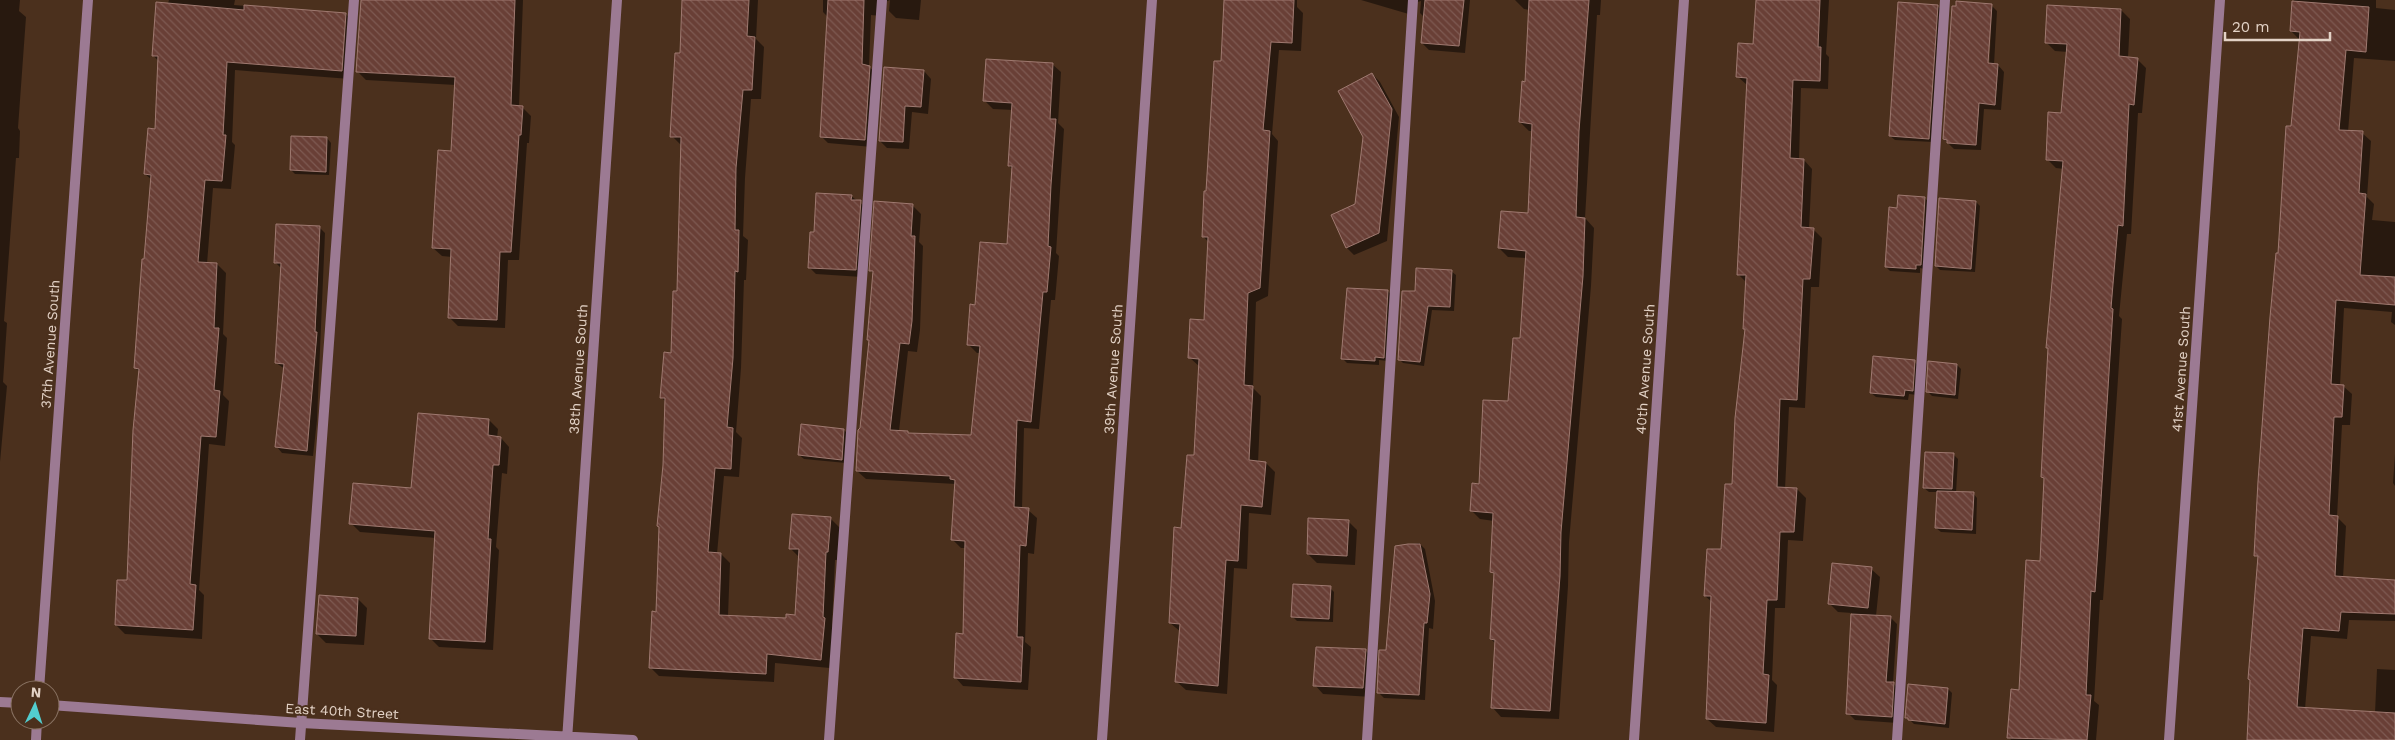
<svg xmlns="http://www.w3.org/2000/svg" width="2395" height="740" viewBox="0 0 2395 740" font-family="'Work Sans',sans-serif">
  <defs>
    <pattern id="building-back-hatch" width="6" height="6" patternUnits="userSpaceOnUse" patternTransform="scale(1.25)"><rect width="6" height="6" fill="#693f36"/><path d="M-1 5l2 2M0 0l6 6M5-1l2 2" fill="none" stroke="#7e5a52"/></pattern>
  </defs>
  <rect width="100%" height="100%" fill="#4b301d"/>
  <path fill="#0007" fill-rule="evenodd" d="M0 0H20L19 11 26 17 18 128 20 131 19 158H16L4 321 7 323 3 382 7 386 0 462Z
    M169 0H235L234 5 346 14 354 23 350 79 235 70 232 142 235 145 231 189 213 188 207 264H217L226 273 223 334 227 338 223 395 229 401 225 446 209 444 199 590 204 595 202 639 125 634 116 625 128 582 140 372 135 368 152 180 145 174 156 130 159 62 153 55Z
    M362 0H523L519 107H522L531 116 529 143H527L519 260H508L505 328 458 326 449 317 452 257 442 256 433 248 452 152 456 85 366 80 357 71Z
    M683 0H758L756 39 764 47 761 99H751L745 178 743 236 748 240 746 280H744L741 368 736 432 742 438 739 477 724 476 717 554H721L730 563 728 616 787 619 797 616 799 557 790 548 831 519 840 528 837 560H835L832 626 834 628 830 668 775 663 774 682 659 676 650 667 658 613 664 465 666 402 661 397 672 354 679 292 681 145 672 136 681 54Z
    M823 0H921L919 20 896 18 889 11 890 0 883 3 881 16 871 15 869 67 877 74 872 147 828 143 821 136 828 17 823 12Z
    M1225 0H1297V7L1303 13 1301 51 1279 50 1272 134 1278 141 1268 296 1256 302 1253 388 1261 396 1258 463H1266L1275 472 1271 515 1249 513 1247 569 1234 568 1227 694 1186 690 1177 682 1181 632 1170 623 1182 529 1196 457 1200 367 1190 358 1205 321 1209 243 1203 236 1222 62Z
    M1361 0H1470L1465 53 1429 50 1422 43 1424 17 1420 13 1421 1 1414 3 1412 15Z
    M1515 0H1601L1600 15H1597L1585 218 1594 228 1591 286 1569 542 1568 586 1559 719 1501 717 1493 708 1496 644 1491 639 1495 575 1492 572 1494 521 1480 519 1471 510 1509 402 1521 340 1527 258 1508 257 1499 248 1529 214 1532 131H1529L1520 122 1526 83 1530 10 1524 9Z
    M1757 0H1829L1826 54 1829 57 1828 89 1801 88 1799 160H1804L1812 169 1809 229H1813L1822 238 1819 287H1811L1805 408 1789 407 1785 489H1797L1806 498 1803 541 1788 540 1785 608H1775L1772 680 1777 685 1774 732 1716 727 1707 719 1712 602 1705 596 1722 551 1733 485 1746 330 1747 283 1738 274 1747 85 1738 77 1754 45Z
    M2294 0H2376V8L2395 10V61L2354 58 2348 132 2362 133 2371 141 2367 197 2374 204 2372 220 2395 222V325L2391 322 2392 312 2344 308 2340 386H2343L2352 394 2350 425H2342L2337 517 2346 526 2343 578 2395 581V621L2349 620 2347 639 2311 636 2305 709 2375 713 2377 669 2395 670V740H2248L2259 558 2256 555 2279 254 2300 40 2291 31Z
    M1991 5 1997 11 1994 65H1998L2004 72 2001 110 1984 109 1981 150 1954 149 1944 139ZM1990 9H1992L1989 70H1986Z
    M1937 6 1942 10 1933 142 1895 140 1890 136Z
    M2121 10 2130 19 2128 58 2137 59 2146 68 2142 113H2138L2131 234H2127L2119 316 2122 319 2106 558 2103 600H2100L2094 701 2099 705 2096 740H2011L2009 737 2020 691 2041 563 2045 479 2043 477 2050 350 2047 347 2064 169 2056 168 2047 159 2062 114 2068 52 2055 51 2046 42Z
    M1052 64 1061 72 1058 123 1064 129 1056 253 1059 256 1055 300H1051L1039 429 1024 428 1022 509 1028 510 1037 518 1034 554 1028 553 1025 642 1031 647 1028 690 963 686 955 677 964 635 966 548H961L952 539 956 484 866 479 857 471 870 342 868 340 874 274 871 271 912 205 921 214 919 242 923 246 920 330 917 352 908 351 899 431 907 432 910 435 973 437 980 353H977L968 344 976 306 1008 245 1013 170 1009 166 1013 110 993 109 985 101Z
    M924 71 931 79 928 114 912 112 909 149 887 148 880 141Z
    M1372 74 1380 82 1399 117 1387 241 1354 255 1347 248 1357 205Z
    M327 138 331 143 329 175 295 174 291 170Z
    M851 196 867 208 862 277 816 274 809 267 815 234Z
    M1925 198 1929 203 1925 269 1920 268V273L1890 271 1886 267 1898 209Z
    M1940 200 1976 202 1980 206 1975 272 1940 270 1936 266Z
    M319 227 325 233 317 420 313 456 282 453 277 447 285 369 276 363 282 269 275 262Z
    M1451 271 1456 275 1454 311 1432 310 1424 366 1403 363 1399 359 1416 293Z
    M1388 291 1392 296 1388 361 1379 360V365L1347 363 1343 359Z
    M1914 361 1918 366 1917 395 1909 394 1908 400 1876 397 1871 393Z
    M1957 365 1961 369 1958 399 1932 396 1928 392Z
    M489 420 498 429 497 438H501L509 447 507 474 502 473 496 547 499 550 493 650 439 647 431 639 436 538 360 532 351 523 413 489Z
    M844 430 848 434 846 463 804 459 799 455Z
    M1953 454 1958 459 1956 493H1973L1977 498 1976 534 1941 532 1936 528 1938 492H1929L1924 488Z
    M2395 454V486L2393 483Z
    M1348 521 1357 530 1355 565 1317 563 1308 554Z
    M1419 543 1425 549 1435 601 1433 629 1429 628 1425 700 1384 698 1378 692 1387 652 1397 547Z
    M1871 569 1880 577 1876 616 1890 617 1897 624 1893 683 1900 691 1898 723 1855 720 1848 713 1852 613 1838 612 1829 603Z
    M1330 588 1334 592 1333 622 1297 621 1293 617Z
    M358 599 367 608 364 645 326 643 317 634Z
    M1365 650 1374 659 1372 697 1323 694 1315 685Z
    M1948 689 1952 693 1949 728 1914 724 1907 717Z"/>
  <path fill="url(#building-back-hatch)" stroke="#9f7970" d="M361 0H515L511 105 523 106 521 135H519L511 252H500L497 320 448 318 451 249 432 248 438 150 451 151 455 77 356 72Z
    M682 0H749L747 36 755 37 752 90H743L736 168 735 230H739L738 272 735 271 733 358 727 427 733 428 731 469 715 468 708 552 721 553 719 615 786 618V614L795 615 799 549H789L792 514 831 517 828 552H826L823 617 825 618 821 660 767 654 766 674 649 668 652 611 656 612 659 527 657 526 663 465 665 398H660L664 352 671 353 673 291H677L681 137H670L675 53H680Z
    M828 0H864L862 64 870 66 865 140 820 137Z
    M1224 0H1294L1292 43 1271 42 1263 130 1270 131 1260 288 1248 293 1244 385 1253 386 1249 460 1266 462 1262 507 1241 505 1238 561 1226 560 1218 686 1175 682 1180 624 1169 623 1174 527 1181 528 1187 455H1194L1199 359 1188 358 1190 319 1204 320 1208 237H1202L1204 191H1206L1214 61H1221Z
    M1425 0H1464L1459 46 1421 43Z
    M1529 0H1589L1579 131 1576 217 1585 218 1583 276 1561 532 1560 576 1550 711 1491 708 1495 640 1490 639 1494 573 1490 572 1493 513 1470 511 1472 483 1479 484 1483 400 1508 401 1513 338H1520L1526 251 1498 248 1501 211 1528 213 1532 124 1519 122 1522 81 1525 82Z
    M1756 0H1820L1818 47H1821L1820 81 1793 80 1790 158 1804 159 1801 227 1814 228 1810 279H1803L1797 400 1780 399 1777 487 1797 488 1794 532H1780L1777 600H1767L1763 674 1769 675 1766 723 1706 719 1711 596H1704L1707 549H1721L1725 484H1732L1735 418 1745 329H1743L1746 275H1737L1747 78 1736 77 1738 43 1753 44Z
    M1956 1 1992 4 1988 63 1998 64 1995 105 1979 103 1976 145 1947 143V140L1943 139 1952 6H1956Z
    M2292 1 2369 7 2366 52 2346 50 2339 130 2363 131 2359 193 2366 194 2360 275 2395 277V305L2336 300 2331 384 2344 385 2342 417H2334L2329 515 2338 516 2335 576 2395 580V614L2341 612 2339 631 2303 628 2297 707 2395 713V740H2247L2250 680 2248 679 2258 556H2254L2258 481 2270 317 2276 253H2278L2286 126H2291L2300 32 2290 31Z
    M156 2 244 10V5L346 13 342 71 227 62 223 135H226L222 181 205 180 198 262 217 263 214 328H219L214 390 220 391 216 437 201 436 190 584 196 585 193 630 115 625 117 580H127L133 430 139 369 134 368 142 259H144L151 175 144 174 148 128 155 129 158 56H152Z
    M1898 2 1938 5 1929 139 1889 136Z
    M2047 5 2121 9 2119 56 2138 58 2134 105 2129 104 2123 226 2118 225 2111 308 2113 309 2098 548 2095 592 2091 591 2086 695H2091L2087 740 2007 738 2011 689 2019 690 2026 560 2040 561 2044 478 2041 477 2048 348H2046L2063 161 2046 160 2048 112 2061 113 2067 44 2045 43Z
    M986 59 1053 63 1050 119H1056L1051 185 1048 246 1051 247 1047 292H1043L1031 422 1017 420 1014 507 1029 508 1026 546 1020 545 1017 637H1023L1021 682 954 678 956 633 963 634 965 541 951 540 955 480 950 479V476L856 471 858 430 860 428 869 340H867L873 271H869L874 201 913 204 911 236H915L912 321 909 344 900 343 890 430 908 431V433L971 435 980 346 967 345 970 304 975 305 980 242 1007 244 1012 166H1008L1012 103 983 101Z
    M884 67 924 70 921 107 905 106 903 142 879 141Z
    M1372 73 1392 109 1379 233 1346 248 1331 215 1355 204 1363 137 1338 91Z
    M291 136 327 137 326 172 290 170Z
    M816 193 852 195 851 200H861L856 270 808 268 810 232H814Z
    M1898 195 1925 197 1921 265H1916V269L1885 267 1889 207 1897 208Z
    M1939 198 1976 201 1971 269 1935 266Z
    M276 224 320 226 315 332H317L307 451 275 447 284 364 275 363 281 263H274Z
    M1416 268 1452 270 1450 307 1428 306 1420 362 1398 360 1402 291H1415Z
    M1347 288 1388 290 1384 358 1375 357V361L1341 359Z
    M1873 356 1915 360 1913 391 1905 390 1904 396 1870 393Z
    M1928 361 1957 364 1955 395 1926 392Z
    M418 413 489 419 488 435 501 437 499 465H493L488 539H491L485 642 429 639 435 531 349 524 353 483 411 488Z
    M801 424 844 429 842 460 798 455Z
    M1925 452 1954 453 1952 489 1923 488Z
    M1937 491 1974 492 1972 530 1935 528Z
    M1308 518 1349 520 1347 556 1307 554Z
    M1408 544H1420L1430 594 1427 623H1424L1419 695 1377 693 1379 650H1386L1395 546Z
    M1832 563 1872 567 1868 608 1828 604Z
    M1293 584 1331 586 1329 619 1291 617Z
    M319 595 358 598 356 636 316 634Z
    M1851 614 1891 616 1886 682H1894L1892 717 1846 714Z
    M1316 647 1366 649 1363 688 1313 686Z
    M1908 684 1948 688 1945 724 1908 720V718H1905Z"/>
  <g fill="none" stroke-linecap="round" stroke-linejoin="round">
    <path stroke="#9c7a93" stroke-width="10" d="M300 740 354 0
      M829 740 882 0
      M1367 740 1413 0
      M1897 740 1945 0"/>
    <path stroke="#9c7a93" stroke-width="10" d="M39 690 88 0
      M0 702 20 703
      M50 705 301 723 633 740
      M36 740 37 720
      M567 740 617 0
      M1102 740 1152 0
      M1634 740 1684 0
      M2169 740 2220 0"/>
  </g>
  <g text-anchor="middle" stroke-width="4" stroke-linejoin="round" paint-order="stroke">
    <g font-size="14" fill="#e3d2c6" stroke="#4b301d">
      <text transform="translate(50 344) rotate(-86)" y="5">37th Avenue South</text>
      <text transform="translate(578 369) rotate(-86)" y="5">38th Avenue South</text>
      <text transform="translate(1113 369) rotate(-86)" y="5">39th Avenue South</text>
      <text transform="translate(1645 369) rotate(-86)" y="5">40th Avenue South</text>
      <text transform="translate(2181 369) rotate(-86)" y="5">41st Avenue South</text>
      <text transform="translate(342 711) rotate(3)" y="5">East 40th Street</text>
    </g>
  </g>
  <g transform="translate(35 705) rotate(4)"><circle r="24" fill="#4b301d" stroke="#887161"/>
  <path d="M0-4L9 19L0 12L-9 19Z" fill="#52cdcf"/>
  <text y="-8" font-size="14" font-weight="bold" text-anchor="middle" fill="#e3d2c6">N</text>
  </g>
  <path d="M2225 32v8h105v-8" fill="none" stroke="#e3d2c6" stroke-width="2.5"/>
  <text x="2232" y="32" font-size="15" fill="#e3d2c6" stroke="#4b301d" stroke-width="4" paint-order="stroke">20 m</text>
</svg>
